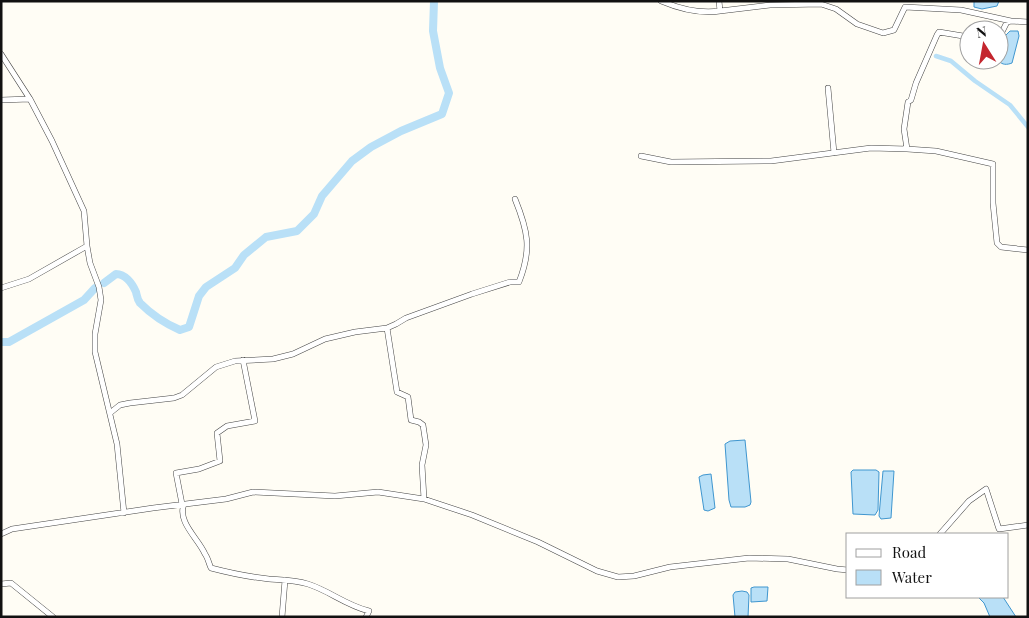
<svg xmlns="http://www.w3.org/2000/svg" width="1029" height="618" viewBox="0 0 1029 618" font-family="'Playfair Display',serif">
  <rect width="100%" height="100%" fill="#fffdf5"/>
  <path fill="#b9e0f7" stroke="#3f96cf" d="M974 1H999L997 6 982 9 974 7Z
    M1010 31H1018L1019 36 1012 63C1007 65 1002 65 999 61L1005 36Z
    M745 440 751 502 750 505 745 507H731L729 500 725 444 730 441Z
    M853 470H876L879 472 878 510 875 515 853 514 851 472Z
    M883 471H894L891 518 881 519 879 516Z
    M711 474 715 508 708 511 704 510 699 477 703 475Z
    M754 587H768L767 601 751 602V588Z
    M742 591 747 592 749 595 748 617H735L733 595 735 592Z
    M978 597H1003L1016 617H990L984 603Z"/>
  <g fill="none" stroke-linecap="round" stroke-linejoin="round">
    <path stroke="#b9e0f7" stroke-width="4.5" d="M936 56 951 61 975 81 1010 105 1028 127"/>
    <path stroke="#b9e0f7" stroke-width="8" d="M104 283 116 274C125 274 132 283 136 292 137 296 137 299 140 303 151 314 166 324 180 330L189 327 199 296 206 287 235 268 244 255 266 237 297 231 314 214 322 196 352 161 371 147 401 131 442 114 449 93 440 68 433 31 434 1
      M1 342H9L84 300 95 288"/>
    <defs>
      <path id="minor" d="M661 1C680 9 700 14 720 11L719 1
        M720 11 770 5 821 4 836 9 857 24 883 33 894 30 905 7 961 10 1011 21
        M999 38 1007 22 1011 21 1028 22
        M1 54 30 99 52 141 84 211 87 246 90 263 99 287 101 300 95 334V352L117 444 124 513
        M828 88 834 153
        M1 100 30 99
        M906 147 907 149 936 151 993 164V203L997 243 1001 247 1028 250
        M641 156 671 162 771 161 871 148 907 149 904 129 908 102 911 100 916 83 937 35 939 32 969 37
        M1 288 29 279 87 246
        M387 328 397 392 408 397 411 420 419 422 423 425 426 445 422 465 424 499
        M110 413 120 405 130 403 174 398 182 395 216 367 235 361 273 359 293 354 325 339 355 332 387 328 396 324 406 318 472 294 510 282H519C532 249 528 231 515 199
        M182 504 176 473 199 469 220 461 217 433 227 426 255 421 243 360
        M184 504C177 522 198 538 205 554 208 558 209 564 211 568 230 573 250 577 269 579 282 580 295 580 308 584 330 591 345 605 369 611L366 617
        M1 534 12 529 153 508 226 499 253 492 335 496 378 492 424 499 472 515 538 542 597 571 618 577 634 576 670 567 749 558 788 559 837 569 848 570
        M940 534 969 501 986 489 999 529 1028 525
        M1 584 11 583 53 617
        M282 617 285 580"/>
    </defs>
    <use href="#minor" stroke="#444" stroke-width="6"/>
    <use href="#minor" stroke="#fff" stroke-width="5"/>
  </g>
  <rect width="1029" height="618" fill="none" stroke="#111111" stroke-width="5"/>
  <rect x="846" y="533" width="162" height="65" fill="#ffffff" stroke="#a0a0a0"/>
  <rect x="856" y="549" width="25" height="8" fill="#ffffff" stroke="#a0a0a0"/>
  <text x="892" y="558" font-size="15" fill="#111111">Road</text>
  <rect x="856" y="570" width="25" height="15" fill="#b9e0f7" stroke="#a0a0a0"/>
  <text x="892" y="583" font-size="15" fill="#111111">Water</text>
  <g transform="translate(984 45) rotate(349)"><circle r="24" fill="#ffffff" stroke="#a0a0a0"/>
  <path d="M0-4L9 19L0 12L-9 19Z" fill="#c4262e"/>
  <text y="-8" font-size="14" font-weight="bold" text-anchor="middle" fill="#111111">N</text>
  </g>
</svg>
